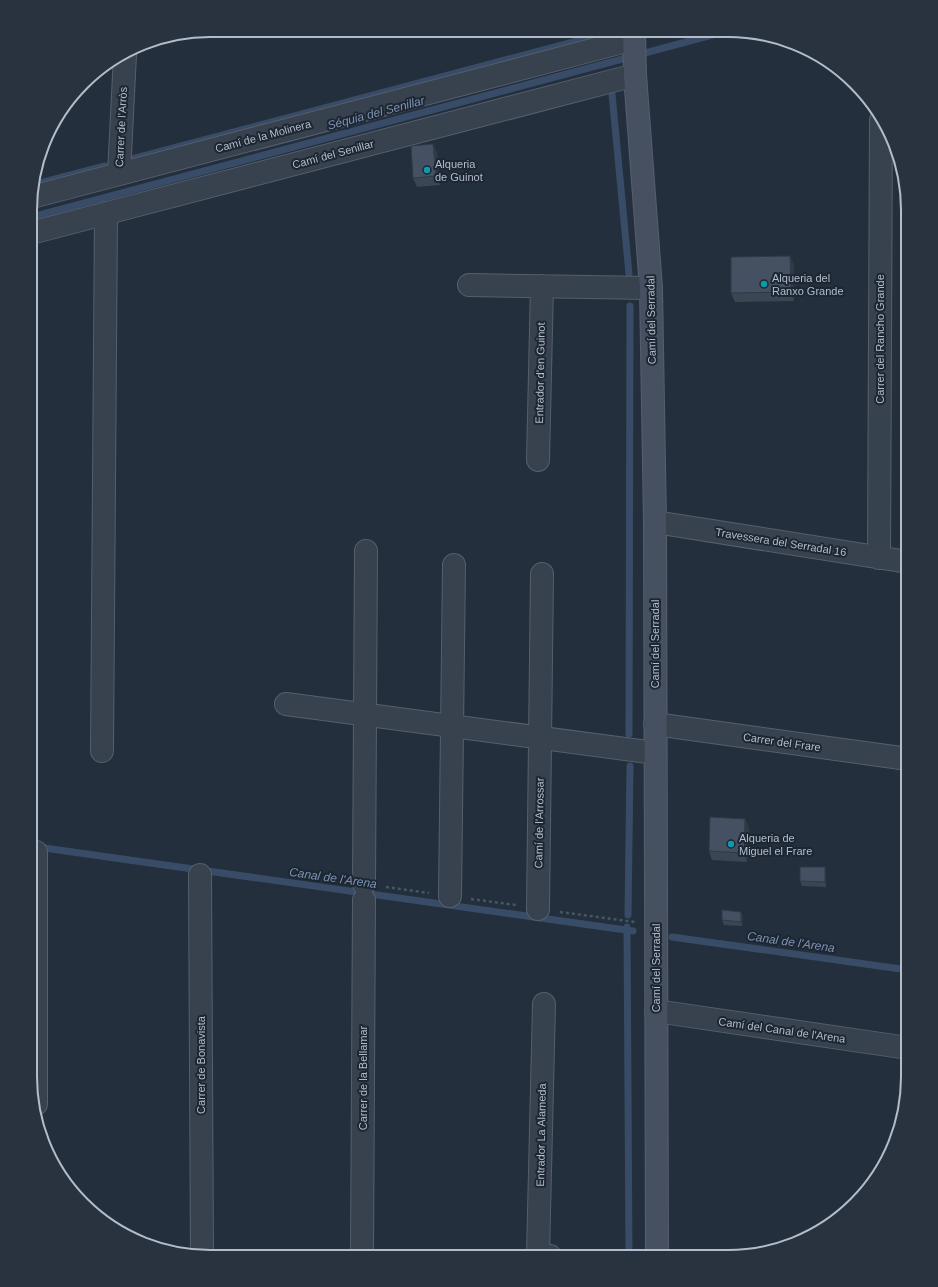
<svg xmlns="http://www.w3.org/2000/svg" width="938" height="1287" viewBox="0 0 938 1287" font-family="Arial,sans-serif">
  <rect width="100%" height="100%" fill="#242f3e"/>
  <g fill="none" stroke-linecap="round" stroke-linejoin="round">
    <path stroke="#394c67" stroke-width="7" d="M612 94 629 274
      M128 160 607 33
      M32 185 105 166
      M32 217 727 31
      M629 734 630 306
      M37 847 633 931
      M628 915 630 766
      M627 927 629 1257
      M672 937 908 970"/>
    <defs>
      <path id="street" d="M119 174 125 55
        M32 197 634 39
        M31 233 635 75
        M469 285 651 288
        M538 460 542 286
        M655 522 908 562
        M879 558 881 120
        M286 704 655 753
        M655 724 908 759
        M102 751 106 213
        M200 875 202 1256
        M364 884 366 551
        M450 896 454 565
        M538 909 542 574
        M544 1004 538 1255 550 1256
        M656 1011 908 1048
        M36 1104V852
        M362 1256 364 900"/>
      <path id="secondary" d="M634 31 635 75 651 288 655 522 657 1257"/>
    </defs>
    <use href="#street" stroke="#565f6c" stroke-width="24"/>
    <use href="#secondary" stroke="#565f6c" stroke-width="24"/>
    <path stroke="#44595c" stroke-width="2.5" stroke-dasharray="3 3" stroke-linecap="butt" d="M386 887 429 893
      M471 899 516 905
      M560 912 635 922"/>
    <use href="#street" stroke="#38414e" stroke-width="22"/>
    <use href="#secondary" stroke="#465061" stroke-width="22"/>
  </g>
  <path fill="#3b4654" d="M433 144 437 153 440 185 417 187 413 178Z
    M790 256 794 265V301L735 302 731 293Z
    M745 819 749 828 747 862 712 860 709 851Z
    M825 867 826 871V887L802 886 800 881Z
    M743 916 742 926 724 925 722 920Z"/>
  <path fill="#303945" d="M433 144 437 153 440 185 436 176Z
    M790 256 794 265V301L791 292Z
    M745 819 749 828 747 862 744 853Z
    M825 867 826 871V887L825 882Z
    M741 912 743 916 742 926 741 922Z"/>
  <path fill="#455162" stroke="#303945" d="M433 144 436 176 413 178 411 146Z
    M790 256 791 292 731 293V257Z
    M710 817 745 819 744 853 709 851Z
    M800 867H825V882L800 881Z
    M722 910 741 912V922L722 920Z"/>
  <g fill="#0f9aa8" stroke="#1d2633" stroke-width="1.5">
    <circle cx="427" cy="170" r="4"/>
    <circle cx="764" cy="284" r="4"/>
    <circle cx="731" cy="844" r="4"/>
  </g>
  <g text-anchor="middle" stroke-width="4" stroke-linejoin="round" paint-order="stroke">
    <g font-size="11" fill="#b4bcc9" stroke="#1d2633">
      <text transform="translate(121 127) rotate(-87)" y="4">Carrer de l'Arròs</text>
      <text transform="translate(263 136) rotate(-15)" y="4">Camí de la Molinera</text>
      <text transform="translate(333 154) rotate(-15)" y="4">Camí del Senillar</text>
      <text transform="translate(651 320) rotate(-91)" y="4">Camí del Serradal</text>
      <text transform="translate(880 339) rotate(-90)" y="4">Carrer del Rancho Grande</text>
      <text transform="translate(540 373) rotate(-89)" y="4">Entrador d'en Guinot</text>
      <text transform="translate(781 542) rotate(9)" y="4">Travessera del Serradal 16</text>
      <text transform="translate(655 644) rotate(-90)" y="4">Camí del Serradal</text>
      <text transform="translate(782 742) rotate(8)" y="4">Carrer del Frare</text>
      <text transform="translate(539 823) rotate(-89)" y="4">Camí de l'Arrossar</text>
      <text transform="translate(656 968) rotate(-90)" y="4">Camí del Serradal</text>
      <text transform="translate(782 1030) rotate(8)" y="4">Camí del Canal de l'Arena</text>
      <text transform="translate(201 1065) rotate(-90)" y="4">Carrer de Bonavista</text>
      <text transform="translate(363 1078) rotate(-90)" y="4">Carrer de la Bellamar</text>
      <text transform="translate(541 1135) rotate(-89)" y="4">Entrador La Alameda</text>
    </g>
    <g font-size="11" fill="#b4bcc9" stroke="#1d2633" text-anchor="start">
      <text x="435" y="168">Alqueria<tspan x="435" dy="13">de Guinot</tspan></text>
      <text x="772" y="282">Alqueria del<tspan x="772" dy="13">Ranxo Grande</tspan></text>
      <text x="739" y="842">Alqueria de<tspan x="739" dy="13">Miguel el Frare</tspan></text>
    </g>
    <g font-size="12" font-style="italic" fill="#7c92b1" stroke="#1d2633">
      <text transform="translate(376 113) rotate(-15)" y="4">Séquia del Senillar</text>
      <text transform="translate(333 878) rotate(8)" y="4">Canal de l'Arena</text>
      <text transform="translate(791 942) rotate(8)" y="4">Canal de l'Arena</text>
    </g>
  </g>
  <path d="M0 0H938V1287H0ZM210 37H728A173 173 0 0 1 901 210V1077A173 173 0 0 1 728 1250H210A173 173 0 0 1 37 1077V210A173 173 0 0 1 210 37Z" fill="#29323f" fill-rule="evenodd"/>
  <path fill="none" stroke="#b4bcc9" stroke-width="2" d="M210 37H728A173 173 0 0 1 901 210V1077A173 173 0 0 1 728 1250H210A173 173 0 0 1 37 1077V210A173 173 0 0 1 210 37Z"/>
</svg>
